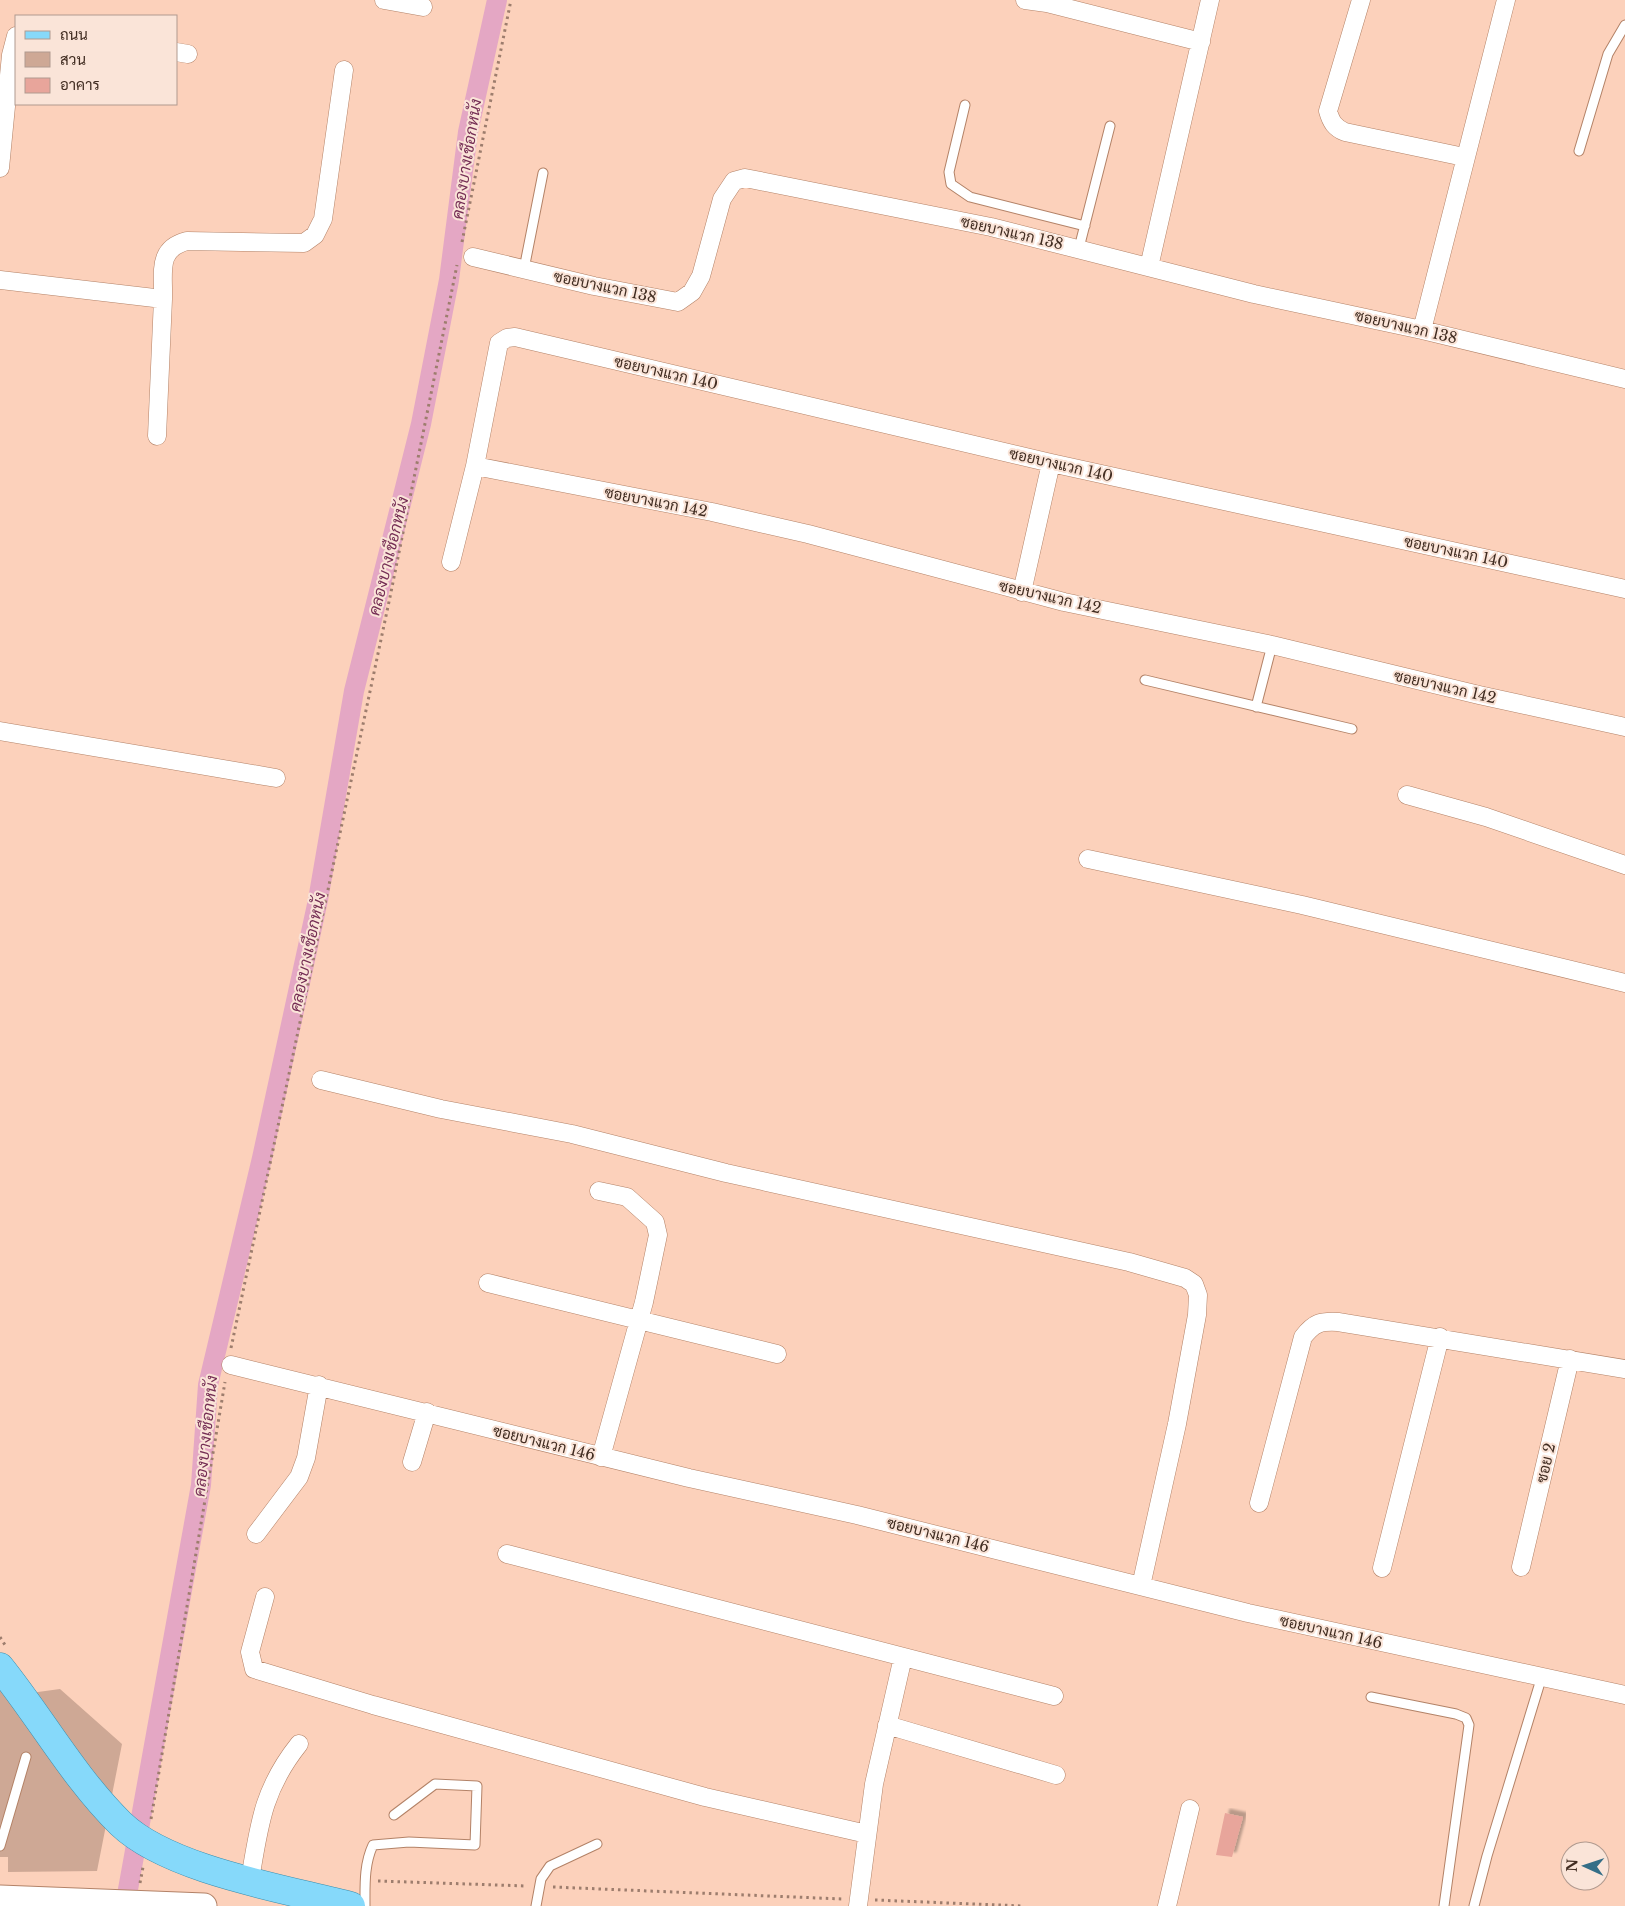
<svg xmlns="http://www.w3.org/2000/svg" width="1625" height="1906" viewBox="0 0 1625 1906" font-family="'Libre Baskerville',Sarabun,serif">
  <defs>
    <filter id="shadow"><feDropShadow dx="4.5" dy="-4.5" stdDeviation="1" flood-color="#0004"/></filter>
  </defs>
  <rect width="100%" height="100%" fill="#fcd1bb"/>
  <path fill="#cea895" d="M0 1679 16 1695 60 1689 122 1744 97 1871 8 1872V1857H0Z"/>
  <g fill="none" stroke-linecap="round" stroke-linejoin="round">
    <path stroke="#e4a7c4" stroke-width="20" d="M125 1906 201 1485 208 1385 262 1158 318 900 354 691 421 424 449 280 468 132 497 0"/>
  </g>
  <path fill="#e8a59b" filter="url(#shadow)" d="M1225 1813 1243 1817 1232 1857 1216 1855Z"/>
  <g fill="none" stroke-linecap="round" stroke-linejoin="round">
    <defs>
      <path id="service" d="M965 105 949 172 951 184 970 197 1085 226
        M1579 151 1608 54 1625 25
        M1079 248 1110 126
        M524 269 543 173
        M1145 680 1352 729
        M1256 707 1272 645
        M1371 1697 1456 1714 1466 1718 1469 1725 1444 1906
        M0 1846 26 1757
        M365 1906C365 1885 364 1864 373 1845L409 1842 475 1845 477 1786 435 1784 394 1815
        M536 1906 541 1879 550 1866 597 1844
        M1474 1906 1487 1856 1542 1676"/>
      <path id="minor" d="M384 0 423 7
        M1025 0 1047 3 1201 42
        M1361 0 1328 111C1331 122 1335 128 1345 132L1464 157
        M176 52 188 54
        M0 168 11 55 16 36
        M473 257 594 286 678 302 692 292 701 276 722 199 734 181 745 178 991 227 1254 294 1422 330 1625 379
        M1149 267 1210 0
        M0 280 163 299C164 273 156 249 187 241L304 243 315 235 323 219 344 70
        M1422 330 1506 0
        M157 436 163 299
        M475 466 712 512 808 534 1064 602 1272 645 1479 695 1625 727
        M451 562 475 466 499 343 507 338 515 337 1051 463 1625 589
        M1022 592 1051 463
        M0 731 276 778
        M1407 795 1486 817 1625 865
        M1088 859 1302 905 1625 983
        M321 1080 441 1109 572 1134 726 1173 1129 1262 1185 1278 1194 1284 1198 1295 1197 1315 1177 1424 1141 1586
        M599 1191 627 1197 655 1222 658 1235 644 1302 601 1457
        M488 1283 777 1354
        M231 1365 689 1478 857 1515 1248 1613 1625 1695
        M412 1462 427 1412
        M1259 1503 1303 1337C1314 1323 1320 1321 1338 1322L1625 1369
        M256 1534 299 1477 306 1458 319 1385
        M507 1554 1054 1696
        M1521 1567 1570 1359
        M1382 1568 1440 1337
        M265 1597 250 1652 254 1669 373 1705 705 1797 867 1834
        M887 1725 1056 1775
        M250 1880C259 1825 263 1789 299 1744
        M858 1906 874 1784 903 1657
        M1167 1906 1190 1809"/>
      <path id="secondary" d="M0 1898 204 1906"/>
      <path id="primary" d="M0 1667C41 1718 74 1778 121 1824 169 1870 286 1889 351 1906"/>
    </defs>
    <use href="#service" stroke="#b38267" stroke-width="11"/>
    <use href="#minor" stroke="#b38267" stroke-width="19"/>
    <use href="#secondary" stroke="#b38267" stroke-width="27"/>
    <use href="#primary" stroke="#398cab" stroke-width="29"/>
    <path stroke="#9d7d6d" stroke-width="3" stroke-dasharray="2.5 4" stroke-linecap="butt" d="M462 242 511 0
      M231 1348 390 597 457 265
      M0 1637 5 1645
      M151 1819 225 1382
      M378 1881 527 1886
      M140 1883 143 1867
      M553 1887 842 1899
      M875 1900 1023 1906"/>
    <use href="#service" stroke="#fff" stroke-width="9"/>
    <use href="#minor" stroke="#fff" stroke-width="18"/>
    <use href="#secondary" stroke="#fff" stroke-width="25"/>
    <use href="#primary" stroke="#86d9fa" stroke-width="28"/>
  </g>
  <g text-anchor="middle" stroke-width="4" stroke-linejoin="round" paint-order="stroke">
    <g font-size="15" fill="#402c21" stroke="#fae4d8">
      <text transform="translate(1012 233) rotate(13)" y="5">ซอยบางแวก 138</text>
      <text transform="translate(605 287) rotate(12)" y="5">ซอยบางแวก 138</text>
      <text transform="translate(1406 327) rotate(13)" y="5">ซอยบางแวก 138</text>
      <text transform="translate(666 373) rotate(13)" y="5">ซอยบางแวก 140</text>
      <text transform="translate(1061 465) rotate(13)" y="5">ซอยบางแวก 140</text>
      <text transform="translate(656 502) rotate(11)" y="5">ซอยบางแวก 142</text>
      <text transform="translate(1456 552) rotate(12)" y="5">ซอยบางแวก 140</text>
      <text transform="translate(1050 597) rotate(13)" y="5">ซอยบางแวก 142</text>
      <text transform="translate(1445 687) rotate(13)" y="5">ซอยบางแวก 142</text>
      <text transform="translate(544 1443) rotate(14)" y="5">ซอยบางแวก 146</text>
      <text transform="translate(1546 1463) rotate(-77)" y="5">ซอย 2</text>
      <text transform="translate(938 1535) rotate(14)" y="5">ซอยบางแวก 146</text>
      <text transform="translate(1331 1632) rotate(13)" y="5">ซอยบางแวก 146</text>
    </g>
    <g font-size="16" font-style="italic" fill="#752e55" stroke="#fae4d8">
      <text transform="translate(466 159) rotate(-81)" y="6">คลองบางเชือกหนัง</text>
      <text transform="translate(388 556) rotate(-76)" y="6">คลองบางเชือกหนัง</text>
      <text transform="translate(307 952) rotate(-78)" y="6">คลองบางเชือกหนัง</text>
      <text transform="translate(205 1436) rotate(-84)" y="6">คลองบางเชือกหนัง</text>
    </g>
  </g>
  <rect x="15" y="15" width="162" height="90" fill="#fae4d8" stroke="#b09a8f"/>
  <rect x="25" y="31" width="25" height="8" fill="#86d9fa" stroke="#b09a8f"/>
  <text x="60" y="40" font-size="15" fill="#402c21">ถนน</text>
  <rect x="25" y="52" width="25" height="15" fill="#cea895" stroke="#b09a8f"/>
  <text x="60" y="65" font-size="15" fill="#402c21">สวน</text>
  <rect x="25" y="78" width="25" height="15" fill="#e8a59b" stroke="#b09a8f"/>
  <text x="60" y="90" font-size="15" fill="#402c21">อาคาร</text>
  <g transform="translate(1585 1866) rotate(273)"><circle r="24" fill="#fae4d8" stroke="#b09a8f"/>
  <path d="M0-4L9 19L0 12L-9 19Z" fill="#346e87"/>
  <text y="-8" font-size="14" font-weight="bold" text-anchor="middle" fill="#402c21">N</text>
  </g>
</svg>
